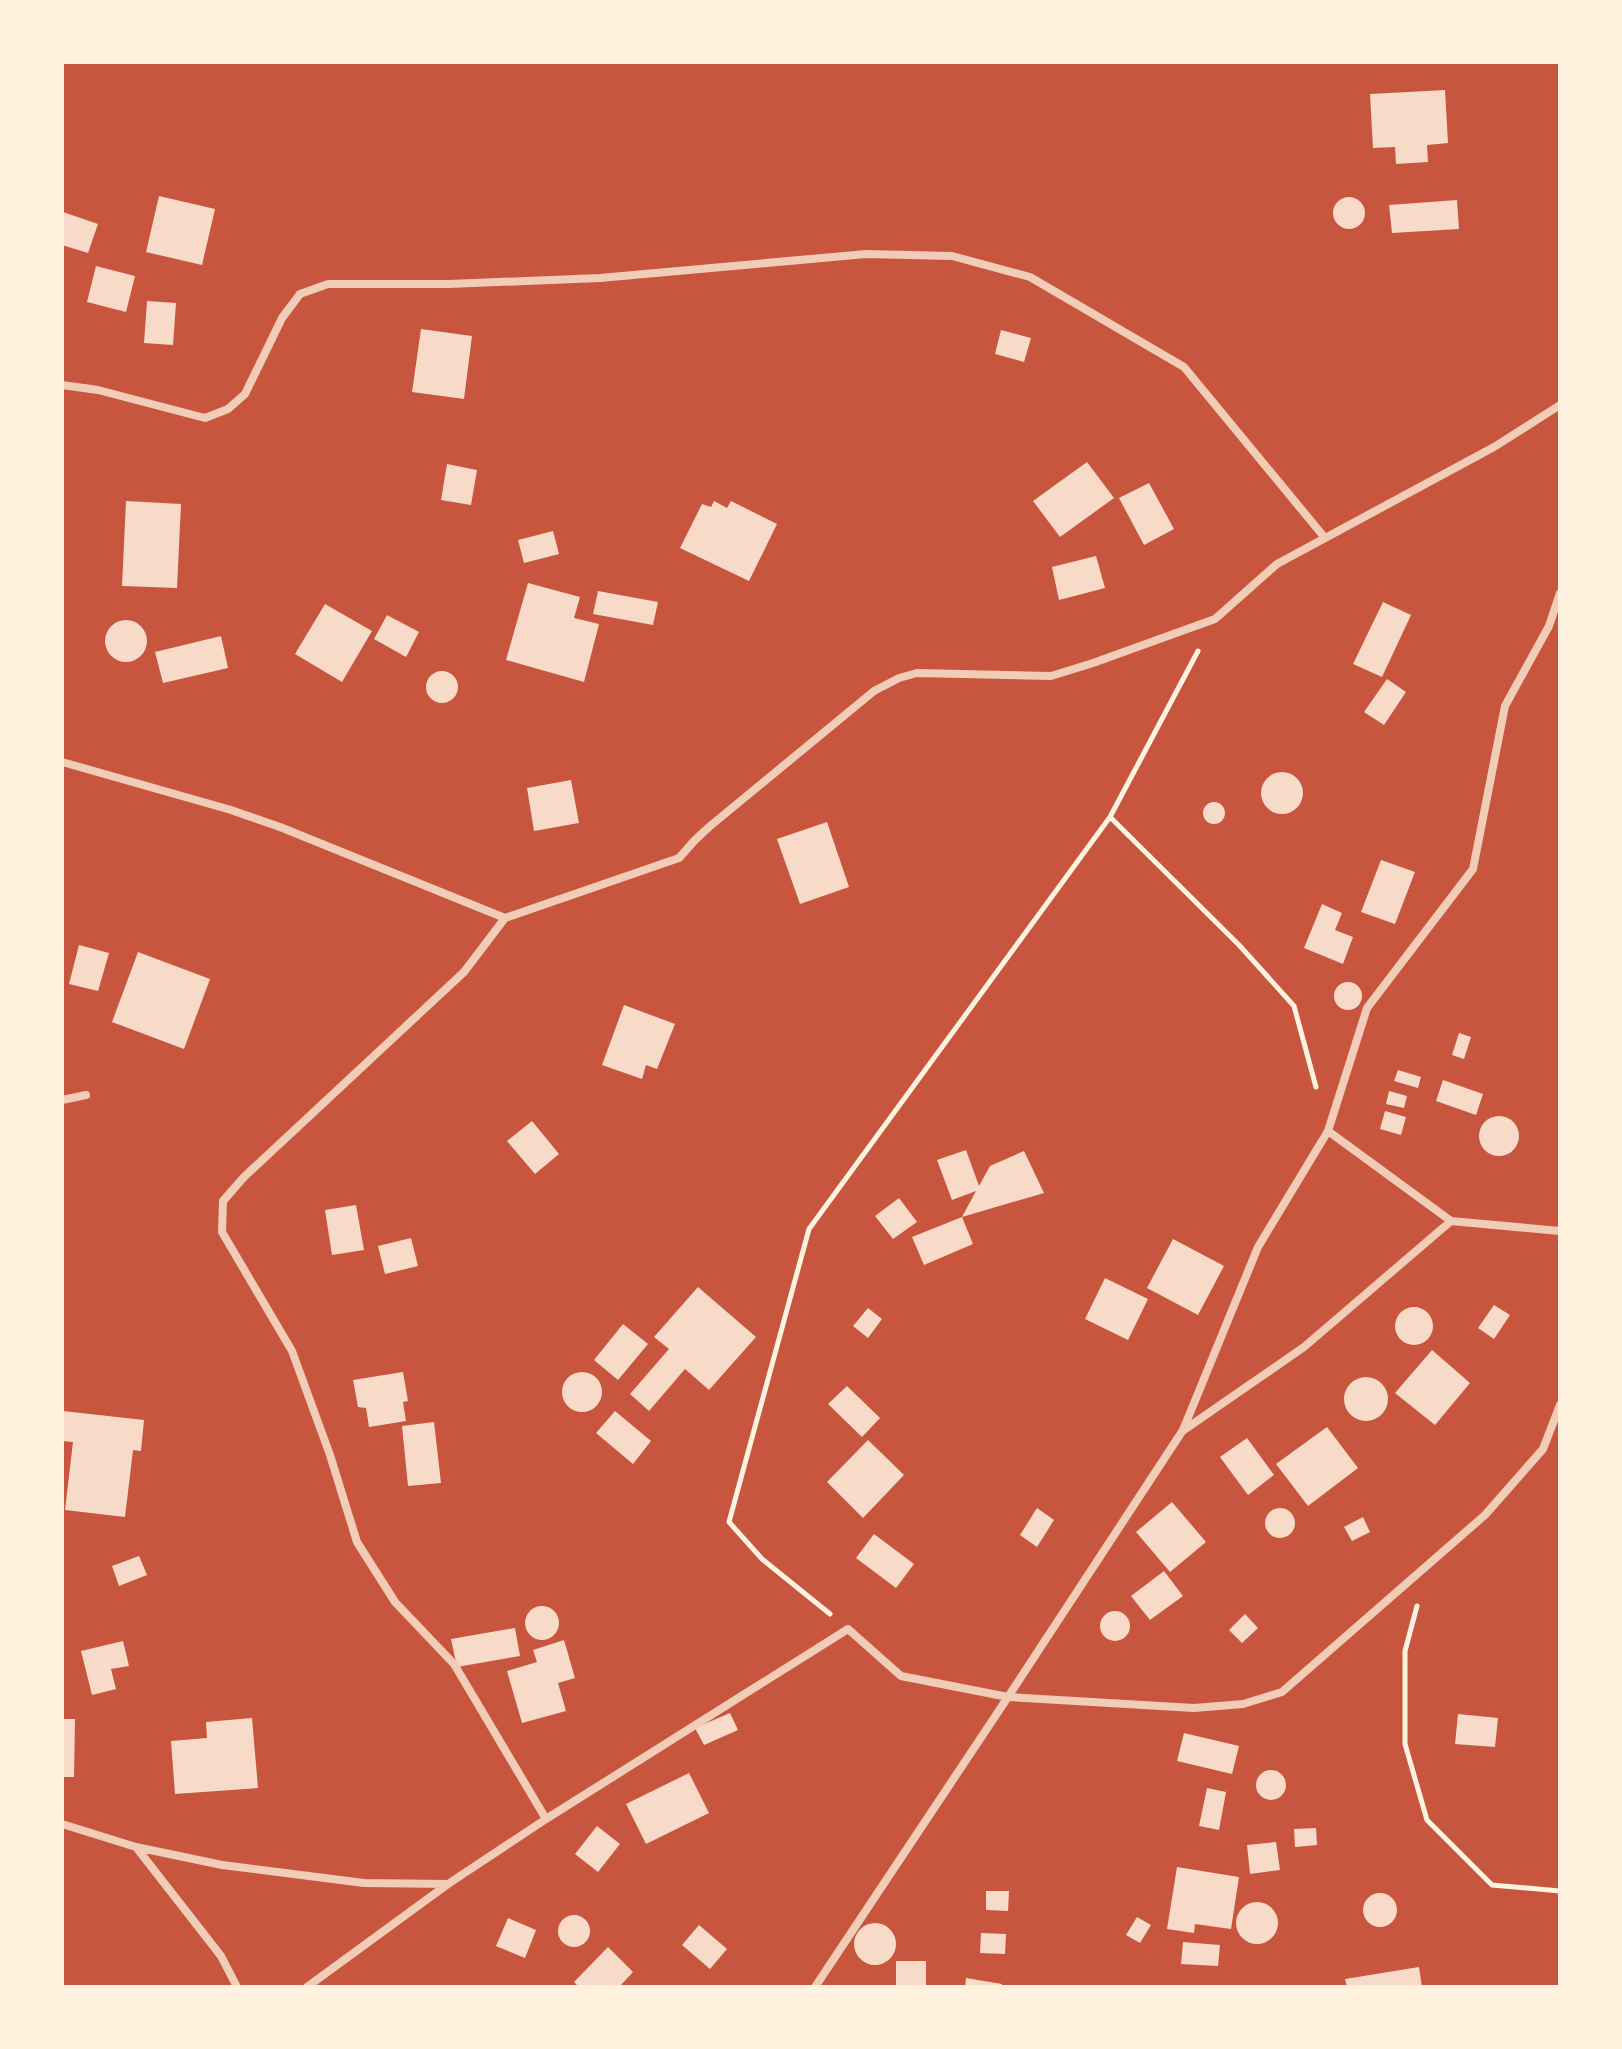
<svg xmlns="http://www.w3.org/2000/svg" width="1622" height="2049" viewBox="0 0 1622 2049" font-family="'Asap Condensed',sans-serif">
  <rect width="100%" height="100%" fill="#c8553d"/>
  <path fill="#f7dbc8" d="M1445 90 1448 143 1427 145 1428 162 1396 164 1395 147 1373 148 1370 94Z
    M159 196 215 209 202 265 146 252Z
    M1333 213a16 16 0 1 1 32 0a16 16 0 1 1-32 0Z
    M1457 200 1459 229 1392 233 1389 205Z
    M63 212 98 224 88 253 62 245Z
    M96 266 135 276 126 312 87 302Z
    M147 301 176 303 173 345 144 343Z
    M421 329 472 336 464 399 412 392Z
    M1001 330 1031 338 1024 362 995 354Z
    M1087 462 1114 498 1060 537 1033 501Z
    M447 464 477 470 471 505 441 500Z
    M1149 483 1174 529 1144 545 1119 498Z
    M126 501 181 504 177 588 122 586Z
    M714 501 727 508 731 501 777 524 749 581 680 548 702 504 711 507Z
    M553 531 559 554 524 563 518 540Z
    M1096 556 1105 588 1059 600 1052 567Z
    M528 583 580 597 574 618 599 624 584 682 506 660Z
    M598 591 658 602 653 625 593 614Z
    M1383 602 1411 615 1382 677 1353 664Z
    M325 604 372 631 342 682 295 654Z
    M387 615 419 632 406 657 374 639Z
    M105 641a21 21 0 1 1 42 0a21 21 0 1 1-42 0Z
    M221 636 228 668 163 683 155 652Z
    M426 687a16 16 0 1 1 32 0a16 16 0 1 1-32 0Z
    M1387 679 1406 692 1384 725 1364 712Z
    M1261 793a21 21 0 1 1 42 0a21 21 0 1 1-42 0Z
    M571 780 579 823 534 831 527 788Z
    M1203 813a11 11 0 1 1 22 0a11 11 0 1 1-22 0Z
    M827 822 849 887 800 904 777 839Z
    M1381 860 1415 872 1395 924 1361 912Z
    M1322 904 1342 913 1335 930 1353 937 1343 964 1304 948Z
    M79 945 109 953 98 991 69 984Z
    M138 952 210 979 184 1049 112 1022Z
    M1334 996a14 14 0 1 1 28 0a14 14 0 1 1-28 0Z
    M624 1005 675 1024 657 1069 646 1065 642 1079 602 1065Z
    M1459 1033 1471 1037 1464 1059 1452 1055Z
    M1398 1070 1421 1077 1418 1088 1394 1081Z
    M1443 1080 1483 1094 1476 1115 1436 1101Z
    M1389 1091 1407 1096 1404 1108 1386 1104Z
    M1385 1111 1406 1117 1401 1135 1380 1129Z
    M1479 1136a20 20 0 1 1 40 0a20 20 0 1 1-40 0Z
    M532 1121 559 1154 535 1174 507 1141Z
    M966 1150 979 1186 990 1166 1024 1151 1044 1193 962 1217 976 1191 952 1200 937 1160Z
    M899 1198 917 1222 893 1239 875 1216Z
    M356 1205 364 1250 332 1255 325 1210Z
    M962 1217 973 1244 924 1265 912 1237Z
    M411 1238 418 1266 385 1274 378 1246Z
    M1173 1239 1224 1266 1198 1315 1147 1288Z
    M1105 1278 1148 1299 1128 1340 1085 1319Z
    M698 1287 756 1337 709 1390 685 1369 649 1411 630 1394 669 1349 654 1337Z
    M1494 1305 1510 1315 1494 1339 1478 1328Z
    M1395 1326a19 19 0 1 1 38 0a19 19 0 1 1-38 0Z
    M868 1308 882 1319 868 1338 853 1326Z
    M623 1324 648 1344 618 1380 594 1360Z
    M1432 1350 1470 1383 1435 1425 1395 1393Z
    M562 1392a20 20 0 1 1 40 0a20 20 0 1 1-40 0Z
    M403 1372 408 1401 403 1402 406 1421 369 1427 366 1408 358 1407 353 1380Z
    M1344 1399a22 22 0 1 1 44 0a22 22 0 1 1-44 0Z
    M847 1386 880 1418 862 1437 828 1404Z
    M63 1411 144 1420 141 1451 133 1450 125 1517 65 1510 73 1442 62 1441Z
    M615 1411 651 1441 633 1464 596 1433Z
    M434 1422 441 1483 408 1486 402 1426Z
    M1327 1427 1358 1468 1308 1506 1276 1464Z
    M1247 1438 1274 1475 1248 1495 1220 1457Z
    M868 1440 904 1475 863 1518 827 1482Z
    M1172 1502 1206 1542 1170 1572 1136 1532Z
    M1265 1523a15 15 0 1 1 30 0a15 15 0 1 1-30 0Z
    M1037 1508 1054 1520 1037 1547 1020 1535Z
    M1363 1517 1370 1532 1352 1541 1344 1527Z
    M874 1534 914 1564 896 1588 856 1558Z
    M139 1556 147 1575 119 1586 112 1566Z
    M1164 1571 1183 1596 1150 1620 1131 1596Z
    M525 1623a17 17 0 1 1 34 0a17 17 0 1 1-34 0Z
    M1100 1626a15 15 0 1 1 30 0a15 15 0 1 1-30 0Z
    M1245 1614 1258 1628 1242 1643 1229 1630Z
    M515 1628 520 1656 457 1667 451 1639Z
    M564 1640 575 1678 558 1683 566 1711 522 1723 507 1671 537 1662 533 1650Z
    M123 1641 129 1666 111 1669 116 1689 92 1695 81 1651Z
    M730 1713 738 1730 704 1745 695 1728Z
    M1458 1714 1498 1718 1495 1747 1455 1744Z
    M252 1718 258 1788 175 1794 171 1741 207 1738 206 1722Z
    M62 1719H75L74 1777H62Z
    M1184 1733 1239 1746 1232 1774 1177 1761Z
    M1256 1785a15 15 0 1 1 30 0a15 15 0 1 1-30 0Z
    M689 1773 709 1813 646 1844 626 1804Z
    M1207 1788 1226 1792 1219 1830 1199 1826Z
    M597 1826 620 1844 598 1872 575 1854Z
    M1316 1828 1317 1845 1295 1847 1294 1829Z
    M1276 1842 1280 1870 1250 1874 1247 1845Z
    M1177 1867 1239 1877 1231 1929 1195 1924 1194 1933 1167 1929Z
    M986 1891H1009L1008 1911 986 1910Z
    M1363 1910a17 17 0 1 1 34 0a17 17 0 1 1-34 0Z
    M1236 1923a21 21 0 1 1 42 0a21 21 0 1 1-42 0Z
    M558 1931a16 16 0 1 1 32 0a16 16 0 1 1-32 0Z
    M1137 1917 1151 1925 1140 1943 1126 1935Z
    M508 1918 536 1930 525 1958 496 1946Z
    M854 1944a21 21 0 1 1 42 0a21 21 0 1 1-42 0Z
    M699 1925 727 1949 710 1969 682 1945Z
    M981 1933 1006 1934 1005 1954 980 1953Z
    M1183 1942 1220 1945 1218 1966 1181 1964Z
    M608 1947 633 1972 619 1987H579L574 1982Z
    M896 1961H926V1987H896Z
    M1419 1967 1422 1987H1347L1345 1979Z
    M966 1978 1002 1984V1987H965Z"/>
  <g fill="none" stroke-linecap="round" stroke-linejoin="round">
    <path stroke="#fff3e0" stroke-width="5" d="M1110 817 1239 945 1294 1006 1316 1087
      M1417 1606 1405 1651V1744L1427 1820 1492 1885 1560 1891
      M830 1614 762 1559 729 1522 809 1229 1110 817 1198 651"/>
    <path stroke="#f1ccb7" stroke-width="8" d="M62 385 98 390 205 418 228 409 245 394 282 318 300 294 328 284H448L600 278 866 254 952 256 1030 277 1184 367 1325 538
      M62 762 231 810 280 827 505 918
      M62 1100 86 1095
      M1328 1131 1451 1221 1560 1231
      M1184 1430 1304 1347 1451 1221
      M546 1819 454 1664 395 1602 357 1542 330 1455 292 1351 222 1232 223 1201 244 1177 464 972 505 918 679 858 695 840 709 827 874 691 899 678 917 673 1051 676 1093 663 1215 619 1277 564 1494 447 1560 405
      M62 1824 136 1847 221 1956 237 1987
      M136 1847 222 1865 364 1883 448 1884
      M307 1987 448 1884 546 1819 848 1629 901 1676 1008 1697 1183 1430 1258 1247 1328 1131 1367 1008 1473 869 1505 706 1549 626 1560 593
      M815 1987 1008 1697 1194 1708 1243 1704 1282 1692 1485 1515 1543 1449 1560 1405"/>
  </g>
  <rect width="1622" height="2049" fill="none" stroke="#fff3e0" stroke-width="128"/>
</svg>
